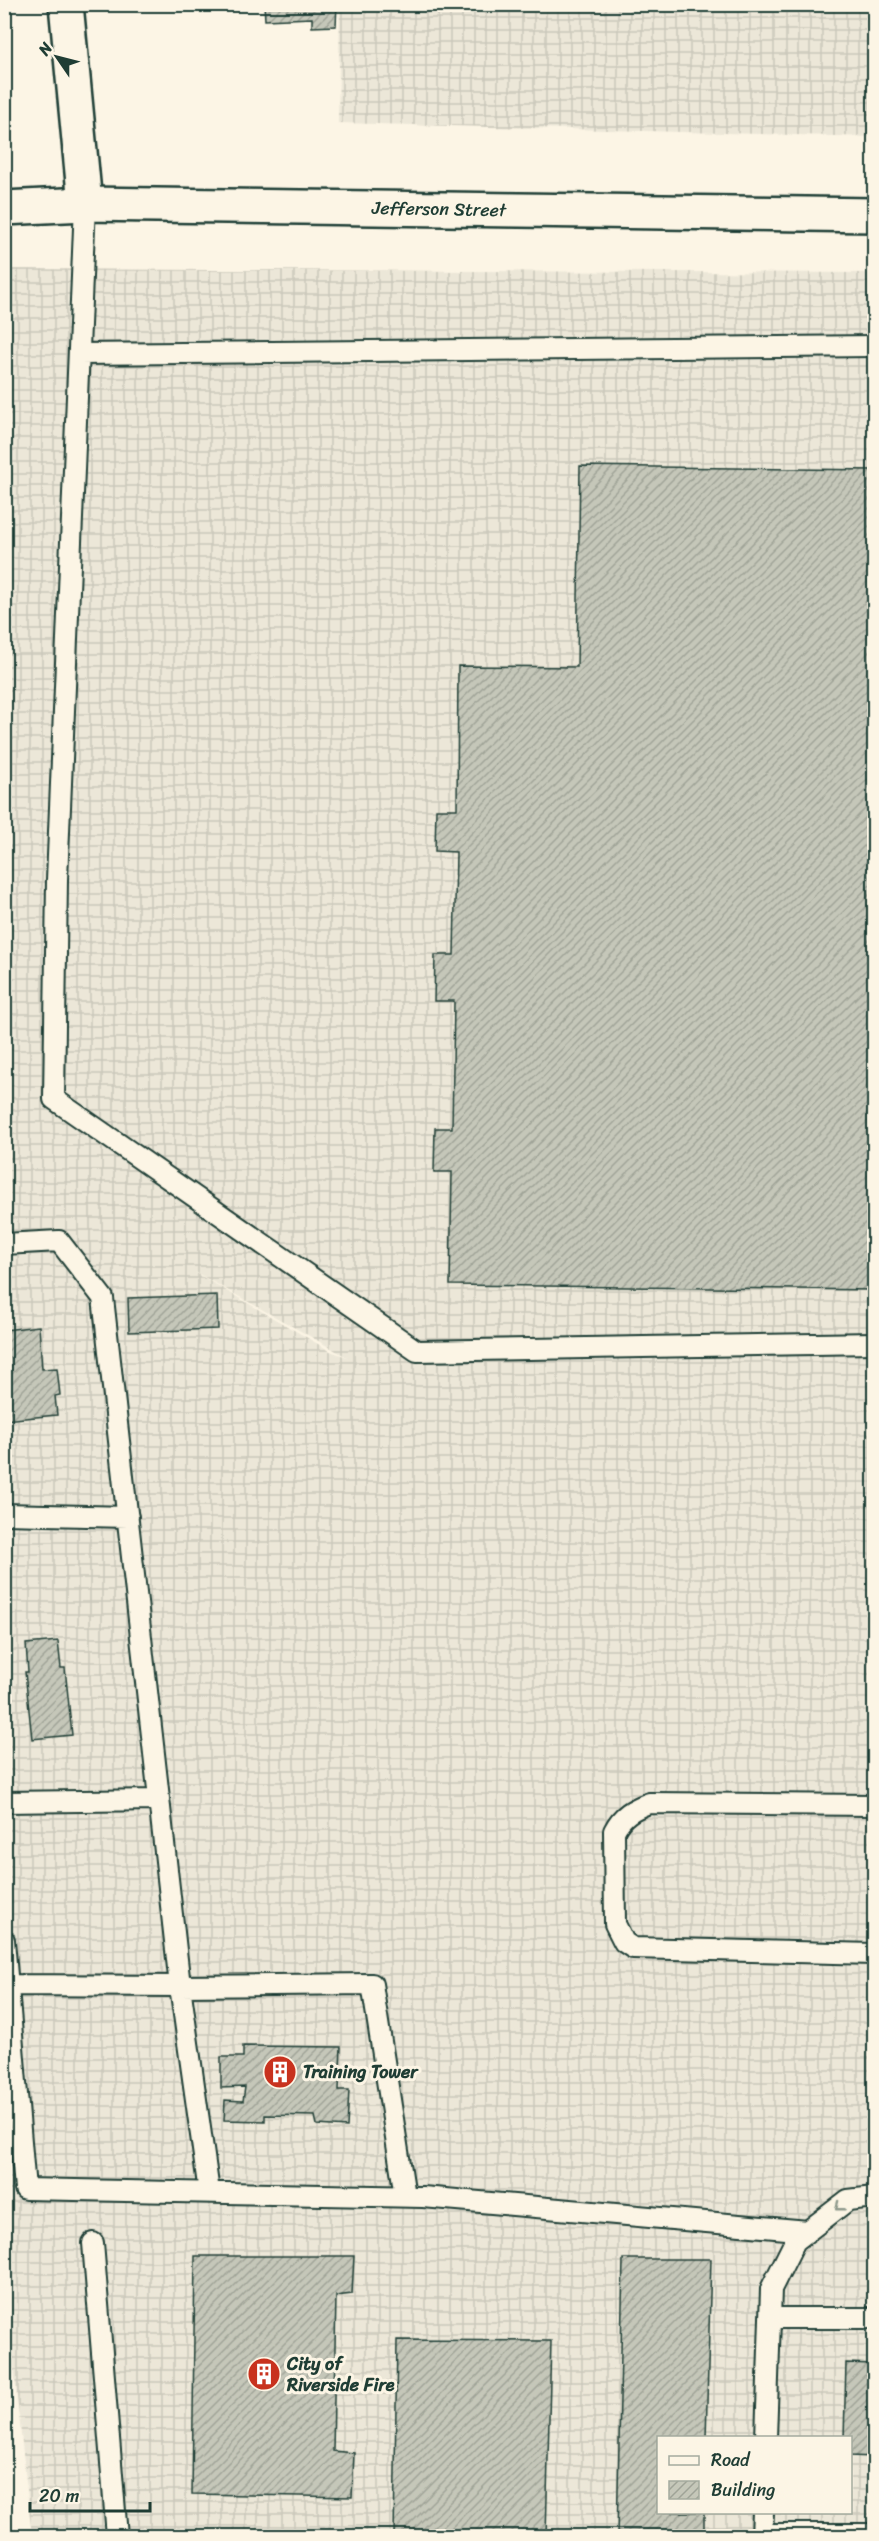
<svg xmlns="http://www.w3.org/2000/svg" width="879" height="2541" viewBox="0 0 879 2541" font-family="Sriracha,sans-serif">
  <defs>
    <pattern id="industrial-grid" width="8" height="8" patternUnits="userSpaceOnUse" patternTransform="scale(1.5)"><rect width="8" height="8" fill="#ece7d8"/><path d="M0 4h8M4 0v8" fill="none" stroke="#cac7ba"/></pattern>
    <pattern id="building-hatch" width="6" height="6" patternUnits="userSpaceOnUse" patternTransform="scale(1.5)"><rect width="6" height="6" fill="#c5c7b9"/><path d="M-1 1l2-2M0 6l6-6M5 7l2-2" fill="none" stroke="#9fa397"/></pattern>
  </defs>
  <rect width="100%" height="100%" fill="#fcf5e5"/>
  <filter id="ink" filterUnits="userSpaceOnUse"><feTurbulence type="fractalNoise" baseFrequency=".0167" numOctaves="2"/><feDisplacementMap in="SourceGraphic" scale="12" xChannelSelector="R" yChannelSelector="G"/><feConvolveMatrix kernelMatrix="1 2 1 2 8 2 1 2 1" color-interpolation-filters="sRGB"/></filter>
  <g filter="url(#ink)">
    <path fill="url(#industrial-grid)" fill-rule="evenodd" d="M340 5H874V137L338 123Z
      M4 269 874 273V2536H32L4 2277ZM196 1273H197L347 1357 330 1351ZM658 2438H850V2512H658Z"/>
    <path fill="url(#building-hatch)" stroke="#1f3d34" stroke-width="1.5" d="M264 4H337L336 26 312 27V18L265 20Z
      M580 466 874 470V1290L450 1285 452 1172H434L435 1128H452L454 1001H434L435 955H454L456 852 435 851 436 809H457L458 666 577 667Z
      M217 1295 218 1329 129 1332 128 1298Z
      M39 1326 42 1369 57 1368 60 1395 55 1396 57 1415 4 1420V1330Z
      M58 1641 61 1668H65L72 1735 32 1739 25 1672H28L26 1644Z
      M243 2046 341 2047 339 2090H349L347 2127 317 2125 315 2116 265 2115V2121L224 2120 225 2100 243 2101 245 2087 221 2088V2057H243Z
      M195 2256H354L352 2294 336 2296 333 2451 354 2453 352 2497 192 2494Z
      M623 2259H711L706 2438H658V2512H704V2536H617Z
      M397 2340 551 2341 546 2536H394Z
      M846 2363 874 2364V2457L850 2456V2438H844Z"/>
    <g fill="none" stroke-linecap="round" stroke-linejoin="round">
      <defs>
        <path id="service" d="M85 204 57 880 54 1099 417 1351 874 1343
          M79 354 874 346
          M4 1244 59 1241 103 1298 180 1986 8 1985
          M4 1514 128 1517
          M4 1802 159 1800
          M874 1805 649 1803C633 1809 622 1815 614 1831L615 1924 624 1942 633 1948 874 1954
          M4 1940 25 2189 423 2197 808 2231
          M209 2192 180 1986 372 1984 405 2196
          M93 2243 117 2536
          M770 2318H874
          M766 2438 771 2289 795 2241 848 2200 874 2197
          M762 2534H874
          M762 2536 763 2512"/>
        <path id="minor" d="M66 4 85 204"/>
        <path id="tertiary" d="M4 208 85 204 874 215"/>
      </defs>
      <use href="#service" stroke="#1f3d34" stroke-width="24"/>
      <use href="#minor" stroke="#1f3d34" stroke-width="38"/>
      <use href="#tertiary" stroke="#1f3d34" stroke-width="38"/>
      <use href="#service" stroke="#fcf5e5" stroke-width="20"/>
      <use href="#minor" stroke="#fcf5e5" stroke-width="33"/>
      <use href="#tertiary" stroke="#fcf5e5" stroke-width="33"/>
    </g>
    <defs><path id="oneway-chevron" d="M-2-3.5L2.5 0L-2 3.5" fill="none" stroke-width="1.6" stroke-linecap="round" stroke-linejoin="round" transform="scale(1.5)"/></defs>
    <use stroke="#8e998c" href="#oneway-chevron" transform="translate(839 2207) rotate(142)"/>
  </g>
  <defs>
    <symbol id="building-disc" viewBox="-11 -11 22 22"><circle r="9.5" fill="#c8321e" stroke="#fcf5e5"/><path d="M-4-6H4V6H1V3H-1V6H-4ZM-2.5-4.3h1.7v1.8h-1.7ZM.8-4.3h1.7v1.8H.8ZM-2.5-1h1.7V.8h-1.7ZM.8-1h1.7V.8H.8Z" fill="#fff"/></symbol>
  </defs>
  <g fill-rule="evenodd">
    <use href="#building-disc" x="261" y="2053" width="38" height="38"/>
    <use href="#building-disc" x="245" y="2355" width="38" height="38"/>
  </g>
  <g text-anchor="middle" stroke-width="6" stroke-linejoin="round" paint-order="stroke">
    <g font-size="18" fill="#1f3d34" stroke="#fcf5e5">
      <text transform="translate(439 209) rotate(1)" y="6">Jefferson Street</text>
    </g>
    <g font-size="18" font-weight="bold" fill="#1f3d34" stroke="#fcf5e5" text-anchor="start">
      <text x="303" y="2078">Training Tower</text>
      <text x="287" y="2370">City of<tspan x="287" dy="21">Riverside Fire</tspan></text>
    </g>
  </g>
  <rect width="879" height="2541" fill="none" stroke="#fcf5e5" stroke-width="24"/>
  <rect x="12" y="12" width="855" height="2517" fill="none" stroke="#1f3d34" stroke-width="2" filter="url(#ink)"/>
  <rect x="657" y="2436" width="195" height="78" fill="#fcf5e5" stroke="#a4ab9e" stroke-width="1.5"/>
  <rect x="669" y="2456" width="30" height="9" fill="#fcf5e5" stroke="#a4ab9e" stroke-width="1.5"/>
  <text x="711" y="2466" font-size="18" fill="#1f3d34">Road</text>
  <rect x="669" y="2481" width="30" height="18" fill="url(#building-hatch)" stroke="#a4ab9e" stroke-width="1.5"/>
  <text x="711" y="2496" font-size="18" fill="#1f3d34">Building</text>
  <g transform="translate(57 57) rotate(305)" stroke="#fcf5e5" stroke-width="4.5" paint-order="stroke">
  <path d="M0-4.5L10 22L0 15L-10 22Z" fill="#1f3d34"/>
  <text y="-9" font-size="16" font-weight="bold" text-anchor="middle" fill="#1f3d34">N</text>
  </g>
  <path d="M30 2502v9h120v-9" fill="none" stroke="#1f3d34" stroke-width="3"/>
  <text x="39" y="2502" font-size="18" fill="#1f3d34" stroke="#fcf5e5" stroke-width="4.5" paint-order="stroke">20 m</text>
</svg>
